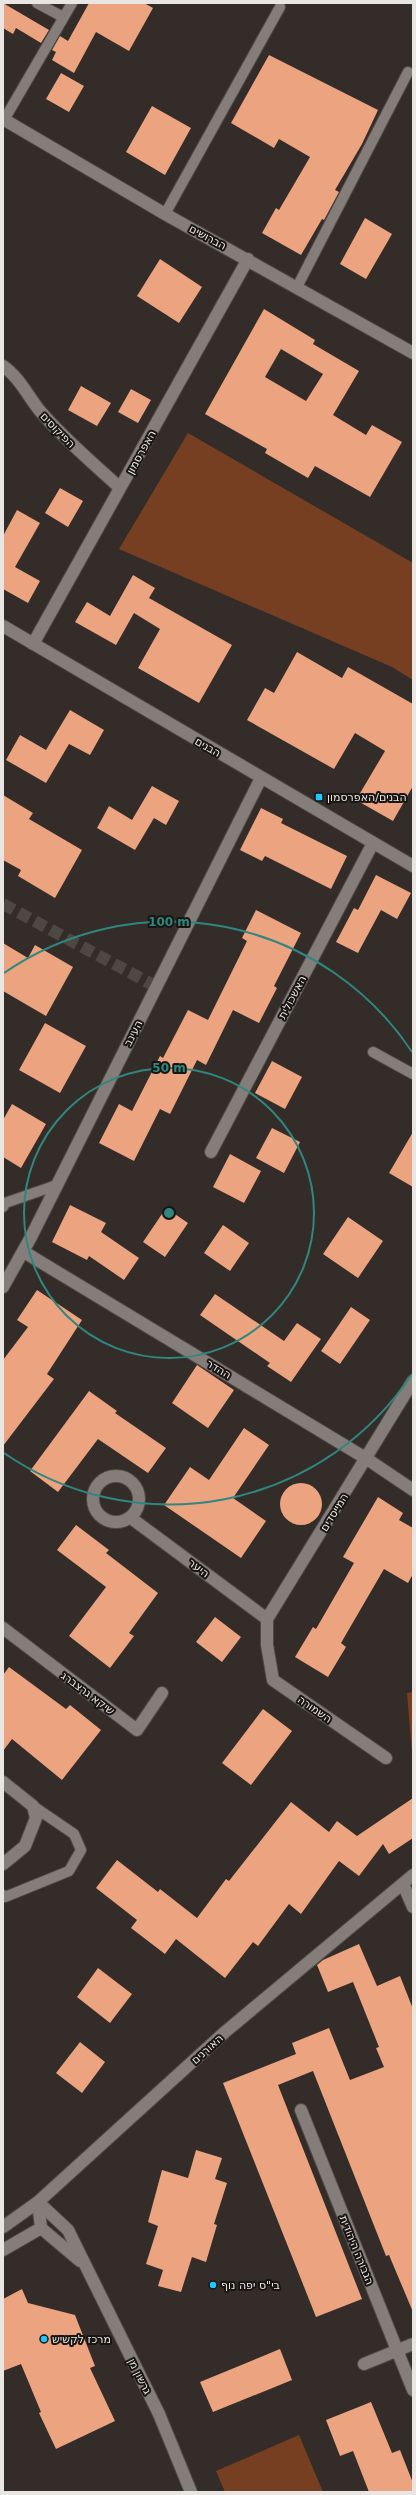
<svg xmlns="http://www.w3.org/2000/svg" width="416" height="2495" viewBox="0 0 416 2495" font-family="'DejaVu Sans',Heebo,sans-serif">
  <rect width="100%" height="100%" fill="#332c28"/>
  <path fill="#763f22" d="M188 433 413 563V680L392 667 119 549Z
    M413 1692V1765L407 1693Z
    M299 2435 323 2492H225L216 2471Z"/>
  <path fill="#eca37f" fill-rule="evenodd" d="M3 3 49 30 41 43 16 28 13 34 3 28Z
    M89 3H144L153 8 129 51 96 32 74 73 52 60 56 52 52 50 60 36 68 41Z
    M269 55 378 110 362 144 335 190 339 192 324 220 322 219 301 255 262 233 276 208 279 210 310 157 279 139 274 148 231 123Z
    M61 73 84 86 69 112 46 99Z
    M152 106 191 128 165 175 126 152Z
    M365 218 392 234 366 279 340 264Z
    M160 259 202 287 179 323 137 296Z
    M264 309 315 340 313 344 359 371 333 415 366 435 372 425 402 442 370 497 315 466 308 478 265 453 267 449 205 414ZM281 349 323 374 306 401 265 377Z
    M81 386 111 403 97 426 68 410Z
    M131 389 151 400 138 423 118 412Z
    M60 488 83 501 68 527 45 513Z
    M17 510 40 523 15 567 40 581 28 603 3 589V536Z
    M133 575 155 588 149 598 232 645 199 703 138 668 160 629 134 613 116 645 75 622 87 602 110 616Z
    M297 652 342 678 348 667 413 704V786L393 821 356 800 385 751 355 733 334 769 247 720 265 688 274 693Z
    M70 710 104 730 90 755 69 744 46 783 6 760 20 735 46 750Z
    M152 786 179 801 166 825 154 818 135 850 97 828 109 806 132 820Z
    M3 795 33 813 29 819 82 850 55 898 18 876 21 870 3 860Z
    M261 808 283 819 281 823 347 856 331 889 265 856 262 861 240 850Z
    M376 875 411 893 397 919 381 910 358 953 336 942 354 908 358 910Z
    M256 910 301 933 274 986 277 988 259 1023 233 1010 206 1065 197 1060 170 1114 160 1109 134 1161 99 1143 119 1104 132 1111 160 1056 163 1058 188 1010 208 1020 247 941 242 938Z
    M3 943 28 958 35 945 73 967 46 1016 3 991Z
    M45 1023 86 1046 60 1093 19 1070Z
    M272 1061 302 1077 285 1109 255 1093Z
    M12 1104 46 1124 21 1168 3 1157V1120Z
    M272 1128 300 1142 284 1173 256 1158Z
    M413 1132V1187L389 1173Z
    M230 1154 261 1171 244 1203 213 1187Z
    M70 1205 106 1223 101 1232 139 1258 124 1280 89 1256 87 1260 52 1242Z
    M166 1208 188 1223 165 1257 143 1242Z
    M348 1217 383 1241 358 1278 323 1254Z
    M223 1225 249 1243 230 1271 204 1253Z
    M37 1290 82 1320 47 1374 54 1379 3 1446V1360L28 1327 17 1320Z
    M215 1294 284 1341 297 1323 321 1339 291 1382 267 1366 270 1363 200 1315Z
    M351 1307 370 1320 340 1364 321 1351Z
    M197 1365 234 1390 208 1428 172 1403Z
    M89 1391 117 1411 115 1413 166 1448 148 1473 98 1439 58 1492 30 1471Z
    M244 1428 269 1445 233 1498 266 1521 241 1558 164 1505 190 1467 209 1480Z
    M280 1504a21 21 0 1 1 42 0a21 21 0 1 1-42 0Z
    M378 1497 403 1513 399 1520 413 1528V1574L408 1583 384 1569 341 1643 346 1647 328 1677 295 1657 313 1627 316 1629 354 1563 343 1557Z
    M76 1525 109 1550 106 1553 158 1593 129 1633 134 1636 110 1668 69 1636 106 1587 57 1550Z
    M215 1617 241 1637 222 1662 196 1642Z
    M9 1667 66 1709 70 1705 101 1730 62 1780 12 1739 3 1751V1675Z
    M263 1709 292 1731 251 1785 222 1763Z
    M413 1798V1838L389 1854 383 1844 359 1876 339 1861 301 1914 289 1904 258 1946 253 1942 225 1978 176 1939 165 1954 131 1928 137 1920 96 1888 117 1860 158 1892 160 1889 197 1918 226 1879 229 1881 291 1802 329 1832 337 1821 357 1836Z
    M359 1944 377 1986 400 1976 413 2009V2312L389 2255 386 2256 313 2071 278 2085 362 2299 316 2317 223 2083 296 2054 292 2043 329 2028 350 2080 384 2067 376 2048 379 2047 353 1982 328 1992 317 1965 323 1960Z
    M98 1968 132 1994 110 2023 77 1997Z
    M80 2042 105 2062 82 2093 56 2073Z
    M196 2150 222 2158 215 2179 227 2183 214 2224 217 2225 206 2262 192 2257 181 2292 158 2286 163 2270 146 2264 158 2226 148 2222 162 2170 188 2178Z
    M22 2289 28 2303 75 2315 95 2366 90 2368 115 2421 56 2449 39 2413 41 2412 21 2364 3 2371V2299Z
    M280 2349 292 2380 213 2412 200 2382Z
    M371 2402 392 2453 400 2450 413 2483V2492H369L353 2451 340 2456 326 2420Z"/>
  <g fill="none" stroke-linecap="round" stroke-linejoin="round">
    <path stroke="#4e4844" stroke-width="12" stroke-dasharray="12 6" stroke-linecap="butt" d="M3 904 157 987"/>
    <defs>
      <path id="service" d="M37 3 63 17
        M4 120 72 3
        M165 214 280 7
        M297 287 408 72
        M373 1052 413 1074
        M3 1207 5 1203 57 1185
        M3 1895 5 1897 69 1871 81 1850 74 1834 33 1806"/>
      <path id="minor" d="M3 119 165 214 413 353
        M3 366C19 377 28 396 40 411 64 439 93 463 120 488
        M3 626 413 866
        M33 644 248 259
        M211 1152 373 843
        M24 1252 367 1459 413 1490
        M3 1287 31 1237 261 778
        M93 1499a23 23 0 1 1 46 0a23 23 0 1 1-46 0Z
        M131 1518 267 1619
        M3 1628 137 1730 162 1693
        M386 1758 273 1680 267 1645V1619L413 1381
        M3 1782 33 1806 36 1818 25 1846 3 1864
        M403 1884 413 1907
        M301 2110 413 2390
        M38 2202 68 2230 159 2414 191 2492
        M38 2202 41 2228 80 2261
        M3 2227 38 2202 225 2032 413 1875
        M3 2250 41 2228
        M364 2364 413 2344"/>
    </defs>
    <use href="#service" stroke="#504a47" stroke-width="12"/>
    <use href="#minor" stroke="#504a47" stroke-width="14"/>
    <use href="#service" stroke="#857d79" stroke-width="10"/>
    <use href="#minor" stroke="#857d79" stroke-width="12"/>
  </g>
  <g fill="none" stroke="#30877f" stroke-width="2">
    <circle cx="169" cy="1213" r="145"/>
    <path d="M412 1374A291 291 0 0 1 4 1453M4 973A291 291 0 0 1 412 1052"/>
  </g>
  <g fill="#1ec9fd" stroke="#181513" stroke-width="1.5">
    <rect x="315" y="793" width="8" height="8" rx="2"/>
    <circle cx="213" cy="2285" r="4"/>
    <circle cx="44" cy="2339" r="4"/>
  </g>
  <g text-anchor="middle" stroke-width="4" stroke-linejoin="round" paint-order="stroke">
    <g font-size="11" fill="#e9e5e2" stroke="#181513">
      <text transform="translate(208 237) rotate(28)" y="4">הברושים</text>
      <text transform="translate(58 430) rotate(46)" y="4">הפיקוסים</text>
      <text transform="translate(141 452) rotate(-61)" y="4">האפרסמון</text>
      <text transform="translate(208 747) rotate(30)" y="4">הבנים</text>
      <text transform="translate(292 997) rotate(-62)" y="4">האשכולית</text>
      <text transform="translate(133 1033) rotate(-63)" y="4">העינב</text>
      <text transform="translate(219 1369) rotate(31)" y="4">ההדר</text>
      <text transform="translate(334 1512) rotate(-58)" y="4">המייסדים</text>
      <text transform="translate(199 1568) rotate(37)" y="4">היער</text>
      <text transform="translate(88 1693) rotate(37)" y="4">שיקא גרצברג</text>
      <text transform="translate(315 1709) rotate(35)" y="4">השמורה</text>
      <text transform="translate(207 2049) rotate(-42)" y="4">האורנים</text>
      <text transform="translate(357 2250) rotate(68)" y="4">הגבורה היהודית</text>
      <text transform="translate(140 2376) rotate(63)" y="4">גרשון מן</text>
    </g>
    <g font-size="11" fill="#e9e5e2" stroke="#181513" text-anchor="start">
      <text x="327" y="801">הבנים/האפרסמון</text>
      <text x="221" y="2289">בי"ס יפה נוף</text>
      <text x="52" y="2343">מרכז לקשיש</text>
    </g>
  </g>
  <circle cx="169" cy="1213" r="6" fill="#30877f" stroke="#181513" stroke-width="2"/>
  <g font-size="12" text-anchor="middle" font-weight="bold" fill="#30877f" stroke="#181513" stroke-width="4" stroke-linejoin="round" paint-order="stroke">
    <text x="169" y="926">100 m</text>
    <text x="169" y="1072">50 m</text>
  </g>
  <rect width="416" height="2495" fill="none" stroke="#e9e5e2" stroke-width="8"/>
</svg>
